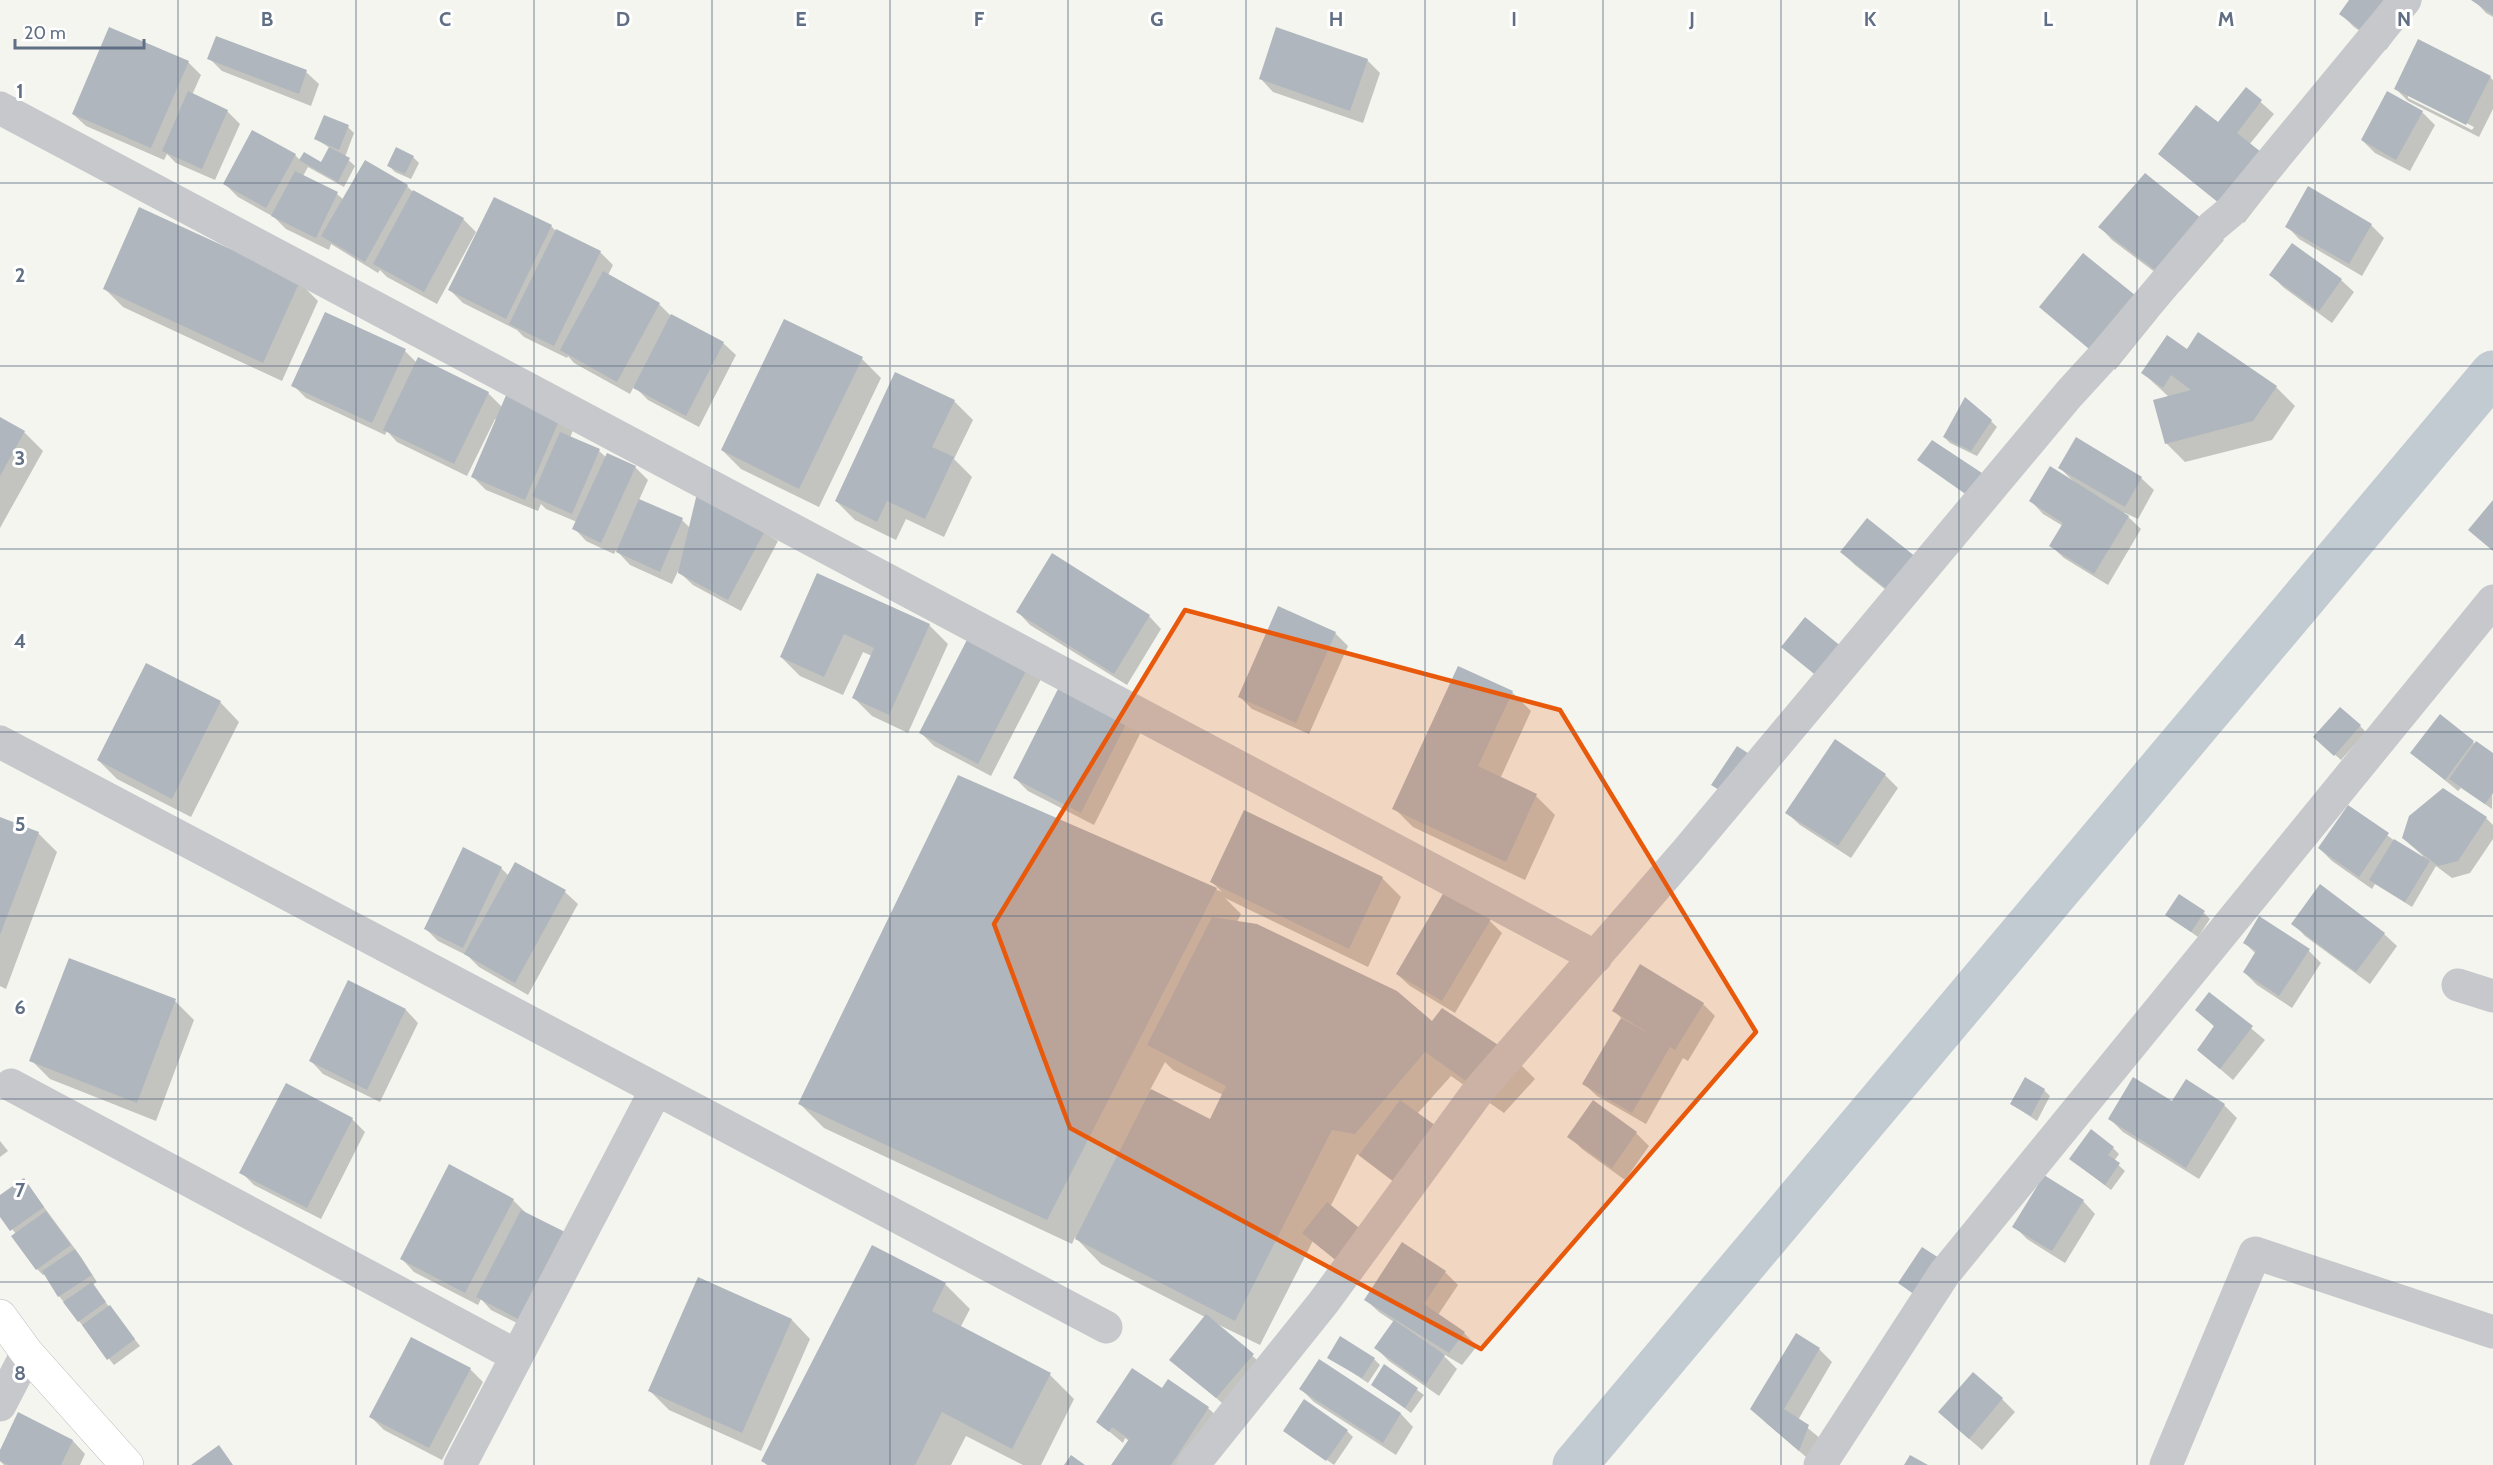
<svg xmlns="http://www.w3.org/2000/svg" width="2493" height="1465" viewBox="0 0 2493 1465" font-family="Cabin,sans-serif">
  <rect width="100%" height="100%" fill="#f4f5ef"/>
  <path fill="#0003" fill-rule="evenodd" d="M2351 0H2422L2386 50 2354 27 2341 14Z
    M2474 0H2493V17L2486 13Z
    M209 58 306 72 319 84 311 106 222 71Z
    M1367 60 1380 73 1363 123 1273 92 1261 79Z
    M188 62 201 75 192 95 227 111 240 124 215 180 176 163 167 154 164 160 86 126 73 114Z
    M2490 77 2493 80V109L2479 137 2408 101 2395 88ZM2408 94 2474 127 2472 130 2408 98Z
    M2246 89 2274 114 2249 145 2282 174 2244 223 2160 153 2218 124Z
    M2422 112 2435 125 2410 171 2375 153 2362 140Z
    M348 127 354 133 345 157 355 166 344 187 308 167 303 176 337 194 344 200 407 186 412 191 463 219 476 232 437 304 387 277 380 270 378 273 331 244 329 250 286 229 274 217 238 197 225 184 295 155 301 161 305 154 322 164 330 148 316 139Z
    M413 157 419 163 411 179 395 172 389 166Z
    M2371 225 2384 238 2362 276 2299 239 2287 226Z
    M551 226 557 232 600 252 613 265 608 275 659 304 672 317 723 343 736 355 699 427 648 400 634 386 630 394 574 363 568 356 567 358 524 337 517 330 463 303 450 290Z
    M2100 227 2211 228 2224 240 2180 291 2112 240Z
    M2271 275 2341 280 2354 292 2332 323 2283 287Z
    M299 282 318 301 282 381 123 307 104 288Z
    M2145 305 2157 318 2115 370 2041 307Z
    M2199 334 2276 387 2295 406 2272 440 2185 462 2166 443 2169 397 2143 373 2187 351Z
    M405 351 417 363 488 393 502 407 508 395 573 430 570 438 599 451 607 458 635 467 648 480 639 500 682 520 690 528 699 492 778 541 741 611 693 585 678 571 672 584 630 565 616 550 614 554 586 541 574 528 577 522 546 509 541 504 538 511 486 490 473 477 497 420 495 419 467 476 397 442 387 431 385 435 306 398 293 385Z
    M862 359 881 378 819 507 741 469 722 450Z
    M954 401 973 420 954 459 972 477 944 537 906 519 896 540 855 520 836 501Z
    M0 418 24 432 43 451 0 528Z
    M1991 421 1997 427 1977 456 1950 443 1944 437Z
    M2060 468 2141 478 2154 490 2138 519 2123 512 2141 529 2108 585 2064 558 2051 546 2063 526 2043 514 2031 501 2073 481Z
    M1842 552 1920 562 1907 607 1855 565Z
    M818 575 929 625 948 644 908 733 872 716 853 697 872 656 863 652 843 695 800 676 781 657Z
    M1279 608 1336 634 1348 646 1309 734 1252 709 1239 696Z
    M1018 612 1149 616 1161 629 1127 685 1030 625Z
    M970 636 1041 679 991 776 934 746 921 733Z
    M147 665 221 703 239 722 191 817 117 779 98 760Z
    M1062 685 1141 732 1094 825 1028 791 1015 778Z
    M1512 692 1531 711 1500 779 1536 796 1555 815 1525 880 1413 827 1394 808Z
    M2440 716 2475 744 2493 755 2492 809 2461 788 2458 791 2412 753Z
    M2360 726 2366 732 2341 760 2315 737Z
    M1885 775 1898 788 1851 858 1800 825 1787 813Z
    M958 777 1222 892 1212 882 1382 878 1401 897 1368 967 1225 898 1241 914 1237 922 1433 1023 1511 1055 1535 1079 1504 1113 1451 1076 1417 1114 1412 1196 1357 1154 1260 1345 1215 1323 1265 1367 1229 1409 1171 1359 1205 1317 1101 1264 1075 1237 1072 1244 824 1128 800 1104ZM1165 1062 1173 1070 1223 1095 1210 1121 1150 1090Z
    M2348 807 2395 841 2422 858 2423 856 2403 838 2486 818 2493 825V839L2470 873 2452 878 2436 866 2412 907 2375 884 2372 889 2332 861 2319 848Z
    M0 819 38 833 57 852 6 989 0 986Z
    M516 864 565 892 578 904 528 995 479 967 468 956 438 941 425 928 501 868 509 876Z
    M2204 913 2210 919 2198 937 2167 915Z
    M1490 921 1502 933 1455 1013 1410 986 1397 974Z
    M2293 923 2384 934 2397 946 2370 984 2305 936Z
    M2245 943 2309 951 2321 963 2292 1008 2257 985 2244 972 2256 954Z
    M2210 994 2265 1040 2233 1080 2198 1050 2215 1027 2197 1010Z
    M175 1001 194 1020 156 1121 50 1079 31 1060Z
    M1703 1004 1715 1016 1688 1061 1683 1058 1646 1124 1597 1096 1584 1084 1622 1019 1614 1010Z
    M406 1010 418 1023 380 1102 323 1074 311 1061Z
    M287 1085 352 1119 365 1132 321 1219 254 1185 241 1172Z
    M2044 1090 2050 1096 2037 1121 2011 1104Z
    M2173 1103 2224 1105 2237 1118 2199 1179 2123 1132 2110 1119Z
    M1636 1133 1649 1146 1625 1180 1582 1149 1569 1136Z
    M0 1141 8 1151 0 1157Z
    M2113 1148 2119 1154 2114 1161 2125 1171 2111 1190 2077 1164Z
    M24 1180 81 1257 97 1282 92 1285 140 1346 114 1365 59 1296 45 1274 43 1275 37 1269 13 1236 16 1234 0 1214V1197Z
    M513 1200 526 1213 537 1333 491 1310 481 1299 478 1305 414 1272 402 1259Z
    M2083 1201 2095 1214 2065 1263 2027 1239 2014 1226Z
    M1403 1244 1445 1272 1458 1285 1438 1315 1464 1333 1477 1346 1462 1365 1440 1352 1457 1369 1439 1396 1389 1361 1376 1348 1394 1322 1379 1312 1366 1300Z
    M873 1247 946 1285 970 1309 960 1328 1050 1375 1074 1399 1041 1465H1023L966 1436 951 1465H767L763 1461Z
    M699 1279 792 1320 810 1339 761 1451 669 1410 650 1391Z
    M1796 1335 1819 1349 1832 1362 1798 1420 1821 1439 1812 1462 1765 1422Z
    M1329 1357 1374 1359 1380 1365 1368 1383Z
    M1319 1361 1401 1414 1413 1427 1396 1455 1314 1402 1301 1389Z
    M1384 1366 1424 1395 1411 1413 1373 1385Z
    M470 1369 483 1382 442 1460 384 1430 371 1417Z
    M1162 1390 1208 1408 1221 1420 1190 1465H1113L1129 1441 1125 1438 1123 1443 1098 1422Z
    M2002 1399 2015 1412 1982 1450 1953 1425Z
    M19 1414 73 1441 85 1454 80 1465H4L0 1461V1453Z
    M1347 1431 1353 1437 1334 1465 1290 1433Z"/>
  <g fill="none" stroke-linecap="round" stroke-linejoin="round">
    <path stroke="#c2cbd2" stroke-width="45" d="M1575 1465 2493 373"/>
  </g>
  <path fill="#b0b6bd" d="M2349 0H2400L2373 39 2339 14Z
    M2471 0H2493V15Z
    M109 27 189 61 151 148 72 114Z
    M1276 27 1368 59 1350 111 1259 79Z
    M216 36 307 70 299 94 207 59Z
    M2418 39 2491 76 2466 125 2394 89Z
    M2246 87 2262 100 2237 133 2271 160 2230 212 2158 154 2196 105 2218 122Z
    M188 91 228 110 202 169 162 151Z
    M2387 91 2423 111 2396 160 2361 140Z
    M324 115 349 125 339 150 314 139Z
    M252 130 296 154 266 208 223 184Z
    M329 147 350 158 338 182 299 160 304 152 321 162Z
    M396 147 414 156 405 174 387 166Z
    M365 160 408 185 365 262 321 236Z
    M295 171 338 192 316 238 271 216Z
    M2145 173 2212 227 2167 279 2098 227Z
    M2308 186 2372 224 2349 264 2285 227Z
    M413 190 464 218 424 292 373 264Z
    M494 197 552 225 506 319 448 290Z
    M139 207 300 281 263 363 103 289Z
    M556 229 601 251 554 346 509 324Z
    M2292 243 2342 279 2319 311 2269 275Z
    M2083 253 2146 304 2101 359 2039 307Z
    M603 271 660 303 617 382 560 350Z
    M325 312 406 349 372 423 291 386Z
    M671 314 724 342 686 416 633 388Z
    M784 319 863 357 799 489 721 450Z
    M2198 332 2277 386 2253 421 2165 444 2153 400 2191 390 2171 375 2163 388 2141 373 2167 335 2187 349Z
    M418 357 489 392 454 464 383 430Z
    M895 372 955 400 932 447 954 457 925 519 887 501 877 522 835 501Z
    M507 393 561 416 525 500 471 477Z
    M1965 397 1992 420 1971 451 1943 437Z
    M0 417 25 431 0 476Z
    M560 432 600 449 572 514 532 496Z
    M2076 437 2142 477 2125 507 2058 468Z
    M1932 440 1991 479 1974 500 1917 460Z
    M607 453 636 466 601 543 572 529Z
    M2050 466 2129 516 2094 574 2049 546 2063 523 2029 501Z
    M698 489 767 527 728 600 678 573Z
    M639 499 683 518 660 572 616 552Z
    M2493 500V551L2468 530Z
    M1867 518 1921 561 1894 595 1840 552Z
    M1052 553 1150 615 1114 674 1016 612Z
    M817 573 930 624 889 715 852 698 874 648 844 634 824 677 780 657Z
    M1278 606 1336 632 1296 723 1238 697Z
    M1805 617 1848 652 1824 682 1781 647Z
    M970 634 1029 665 978 764 919 733Z
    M146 663 221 701 172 799 97 760Z
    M1458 666 1513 691 1478 766 1537 794 1506 862 1392 809Z
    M1061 683 1129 718 1081 813 1013 778Z
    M2340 707 2361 725 2334 756 2313 737Z
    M2440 714 2474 741 2445 780 2410 753Z
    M1835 739 1886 774 1838 846 1785 813Z
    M2476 741 2493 753V793L2485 804 2449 779Z
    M1737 746 1757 759 1732 798 1711 785Z
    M958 775 1217 888 1047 1220 798 1104Z
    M2443 788 2487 817 2458 861 2438 866 2402 838 2409 816Z
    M2348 805 2389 833 2359 877 2318 848Z
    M1244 810 1383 877 1349 949 1210 882Z
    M0 817 39 832 0 935Z
    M2394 839 2430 861 2405 902 2369 880Z
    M463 847 502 867 463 948 424 929Z
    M515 862 566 890 515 983 464 954Z
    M2320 884 2385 933 2356 972 2291 924Z
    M1444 892 1491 919 1442 1001 1396 974Z
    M2179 894 2205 911 2191 932 2165 915Z
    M2259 916 2310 949 2279 996 2243 972 2256 951 2243 943Z
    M1212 917 1257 924 1397 991 1432 1021 1442 1008 1512 1054 1479 1090 1425 1052 1355 1134 1332 1130 1235 1321 1075 1239 1151 1089 1210 1119 1226 1086 1147 1045Z
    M69 958 176 999 137 1103 29 1061Z
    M1640 964 1704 1003 1675 1050 1670 1047 1632 1113 1582 1084 1621 1018 1657 1038 1612 1011Z
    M348 980 406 1009 367 1090 309 1061Z
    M2209 992 2253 1026 2220 1069 2197 1050 2214 1026 2195 1010Z
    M2025 1077 2045 1089 2031 1116 2010 1104Z
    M2133 1077 2172 1101 2186 1079 2225 1104 2186 1168 2108 1119Z
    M286 1083 353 1118 307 1208 239 1173Z
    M1400 1100 1439 1128 1399 1185 1359 1155Z
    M1593 1100 1637 1132 1612 1168 1567 1137Z
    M2091 1129 2114 1147 2108 1155 2120 1163 2105 1185 2069 1159Z
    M449 1164 514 1199 465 1293 400 1259Z
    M2044 1175 2084 1200 2052 1251 2012 1227Z
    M24 1178 44 1207 10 1231 0 1217V1195Z
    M1327 1202 1363 1231 1338 1262 1302 1233Z
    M521 1210 569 1234 524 1322 476 1297Z
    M46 1211 71 1245 36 1270 11 1236Z
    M1402 1242 1446 1271 1424 1304 1465 1332 1449 1353 1364 1300Z
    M872 1245 946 1283 932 1311 1051 1373 1012 1449 942 1412 915 1465H768L761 1461Z
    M1922 1247 1939 1258 1915 1295 1898 1283Z
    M75 1249 92 1275 58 1297 42 1271Z
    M698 1277 792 1319 742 1433 648 1391Z
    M92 1282 106 1302 78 1322 63 1302Z
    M110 1305 135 1339 107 1360 82 1325Z
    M1206 1314 1254 1354 1216 1398 1169 1360Z
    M1394 1320 1445 1355 1426 1384 1374 1348Z
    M1796 1333 1820 1348 1784 1409 1809 1425 1799 1451 1750 1409Z
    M1340 1336 1375 1358 1362 1378 1327 1358Z
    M411 1337 471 1368 429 1448 369 1417Z
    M1319 1359 1401 1413 1383 1443 1299 1389Z
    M1384 1364 1418 1388 1405 1408 1371 1385Z
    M1132 1368 1162 1388 1168 1379 1209 1407 1171 1465H1111L1129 1439 1112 1427 1109 1432 1096 1422Z
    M1973 1372 2003 1398 1969 1439 1938 1412Z
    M1304 1399 1348 1430 1326 1461 1283 1431Z
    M18 1412 73 1440 61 1465H8L0 1461V1450Z
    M219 1445 233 1465H191Z
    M1071 1455 1085 1465H1064Z
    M1910 1455 1928 1465H1904Z"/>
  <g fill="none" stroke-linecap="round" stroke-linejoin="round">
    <defs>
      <path id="major" d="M0 1316 27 1353 127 1465"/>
    </defs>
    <use href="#major" stroke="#b8bbbf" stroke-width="34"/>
    <path stroke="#c6c8cc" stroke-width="33" d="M0 108 1596 957
      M0 742 1106 1327
      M2458 985 2493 996
      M11 1085 517 1356
      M0 1405 27 1353
      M460 1465 656 1090
      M1193 1465 1323 1303 1479 1090 1687 851 2069 394 2101 359 2212 227 2230 212 2405 0
      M1820 1465 1944 1274 2493 601
      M2166 1465 2255 1253 2493 1332"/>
    <use href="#major" stroke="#fff" stroke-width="33"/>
  </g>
  <path fill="#e8590c" fill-opacity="0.2" stroke="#e8590c" stroke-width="4.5" stroke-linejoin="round" d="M1185 610 1560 710 1756 1032 1481 1349 1070 1128 994 924Z"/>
  <path fill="none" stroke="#606f84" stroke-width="1.5" stroke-opacity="0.55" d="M178 0V1465M356 0V1465M534 0V1465M712 0V1465M890 0V1465M1068 0V1465M1246 0V1465M1425 0V1465M1603 0V1465M1781 0V1465M1959 0V1465M2137 0V1465M2315 0V1465M0 183H2493M0 366H2493M0 549H2493M0 732H2493M0 916H2493M0 1099H2493M0 1282H2493"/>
  <g font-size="20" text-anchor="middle" font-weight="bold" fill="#606f84" stroke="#fff" stroke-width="6" stroke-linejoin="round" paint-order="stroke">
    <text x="267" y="26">B</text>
    <text x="445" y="26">C</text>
    <text x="623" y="26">D</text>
    <text x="801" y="26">E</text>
    <text x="979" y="26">F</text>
    <text x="1157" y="26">G</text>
    <text x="1336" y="26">H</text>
    <text x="1514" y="26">I</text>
    <text x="1692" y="26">J</text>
    <text x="1870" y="26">K</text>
    <text x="2048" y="26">L</text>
    <text x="2226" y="26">M</text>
    <text x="2404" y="26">N</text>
    <text x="20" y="98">1</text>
    <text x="20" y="282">2</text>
    <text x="20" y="465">3</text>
    <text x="20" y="648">4</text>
    <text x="20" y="831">5</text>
    <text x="20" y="1014">6</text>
    <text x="20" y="1197">7</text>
    <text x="20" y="1380">8</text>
  </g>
  <path d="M15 39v9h129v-9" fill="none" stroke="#606f84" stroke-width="3"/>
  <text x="24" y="39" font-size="18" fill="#606f84" stroke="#ffffff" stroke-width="4.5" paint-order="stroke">20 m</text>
</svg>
